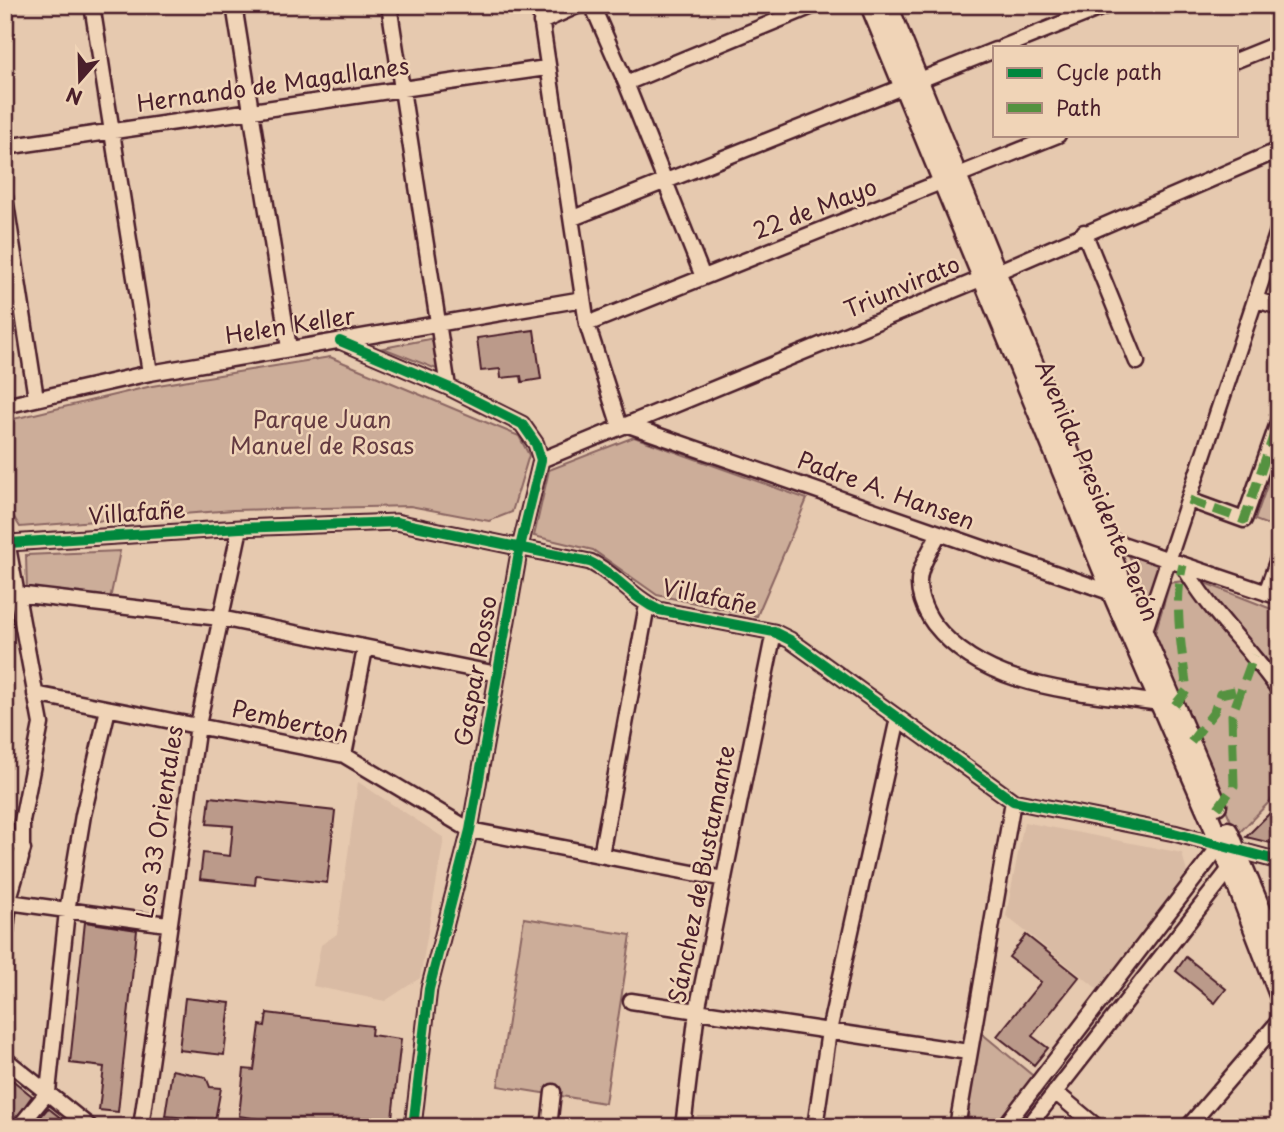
<svg xmlns="http://www.w3.org/2000/svg" width="1284" height="1132" viewBox="0 0 1284 1132" font-family="'Playpen Sans',sans-serif">
  <rect width="100%" height="100%" fill="#e6c9af"/>
  <filter id="ink" filterUnits="userSpaceOnUse"><feTurbulence type="fractalNoise" baseFrequency=".0143" numOctaves="2"/><feDisplacementMap in="SourceGraphic" scale="14" xChannelSelector="R" yChannelSelector="G"/><feConvolveMatrix kernelMatrix="1 2 1 2 8 2 1 2 1" color-interpolation-filters="sRGB"/></filter>
  <g filter="url(#ink)">
    <path fill="#d9bba4" d="M358 782 444 838 420 978 385 1001 313 986 321 945 337 934Z
      M1024 822 1182 853 1187 873 1104 994 1006 916Z"/>
    <path fill="#ccad99" stroke="#8b6662" stroke-width="2" d="M435 338 439 370 383 348Z
      M330 357 519 436 529 455 512 512 489 521 410 506 233 510 20 527 5 503V421L152 386Z
      M634 437 807 499 757 616 657 595 593 550 534 536 549 470Z
      M1269 480 1279 483V529L1255 520Z
      M1127 550 1163 562 1149 606Z
      M120 551 109 604 27 592 26 555Z
      M1195 579 1279 612V653L1273 667Z
      M1182 581 1240 650 1279 705V792L1237 835 1153 640 1170 583Z
      M524 918 631 935 605 1103 498 1086Z
      M980 1032 1038 1080 1004 1127H968L969 1097Z"/>
    <path fill="#bb9a8a" stroke="#4a1f2b" stroke-width="2" d="M534 330 541 379 522 382 521 376 501 378 500 369 481 371 477 338Z
      M210 797 335 811 327 883 256 875 255 885 200 879 203 853 230 856 233 826 207 824Z
      M1279 804V845L1246 837Z
      M85 922 137 930 118 1112 99 1110 104 1067 70 1063Z
      M1026 935 1079 977 1032 1036 1048 1048 1034 1065 997 1036 1041 982 1009 957Z
      M1186 957 1226 989 1215 1003 1176 971Z
      M185 998 230 1003 224 1055 179 1050Z
      M267 1013 372 1026 371 1035 401 1039 391 1127H312L239 1116 244 1069 254 1070 260 1025 265 1026Z
      M172 1070 206 1077 210 1087 221 1088 215 1120 165 1116Z
      M5 1074 32 1096 10 1127H5Z
      M48 1108 72 1127H32Z"/>
    <g fill="none" stroke-linecap="round" stroke-linejoin="round">
      <defs>
        <path id="minor" d="M92 5 150 373
          M234 5 289 348
          M389 5 448 387
          M539 5 587 324 620 427
          M592 5 626 83 703 277
          M541 22 579 5
          M1003 47 1108 5
          M1237 60 1279 43
          M626 83 815 5
          M5 147 546 68
          M5 197 36 398
          M573 218 995 50
          M1084 232 1137 362
          M1257 300 1279 307
          M587 324 1058 135
          M340 341 448 387 522 424 536 444 541 460 520 547 470 830 429 989 413 1127
          M5 406 150 373 583 299
          M628 425 1118 595
          M541 460 983 278 1279 150
          M1189 500 1244 520 1279 420
          M938 535C932 547 923 561 920 574 916 591 924 610 934 624 988 693 1087 691 1166 704
          M6 536 41 724 22 821V845
          M1104 538 1279 597
          M9 543 240 528 396 522 590 562C616 574 633 599 659 610L774 632 790 640 1013 801 1174 833 1279 861
          M1183 565C1208 610 1249 647 1279 690
          M1266 593 1279 556
          M17 594 220 618 497 674
          M1144 633 1279 228
          M35 694 344 755 470 830 724 879
          M344 755 365 649
          M5 837 15 838 23 849 19 861 5 864
          M601 855 647 605
          M9 902 167 924
          M5 938 10 895 21 858
          M631 1001 968 1052
          M5 1059 90 1127
          M1055 1092 1097 1127
          M19 1127 48 1092 67 911 83 815 108 709
          M141 1127 198 725 240 528
          M549 1127 553 1092
          M683 1127 697 1011 774 632
          M815 1127 829 1031 898 718
          M957 1127 1013 801
          M1004 1127 1221 844
          M1028 1127 1236 861
          M1188 1127 1279 1021"/>
        <path id="major" d="M870 5 1112 593 1221 844 1279 995
          M888 5 1129 599 1217 805
          M1228 831 1279 952"/>
      </defs>
      <use href="#minor" stroke="#4a1f2b" stroke-width="19"/>
      <use href="#major" stroke="#4a1f2b" stroke-width="23"/>
      <use href="#minor" stroke="#f0d4b7" stroke-width="14"/>
      <use href="#major" stroke="#f0d4b7" stroke-width="18"/>
      <path stroke="#549240" stroke-width="9" stroke-dasharray="18 9" stroke-linecap="butt" d="M1273 248 1279 250
        M1189 500 1244 520 1279 420
        M1175 705 1187 690C1182 651 1173 603 1183 565
        M1191 742 1214 712 1220 694 1239 690
        M1218 808 1234 786 1232 715 1254 655"/>
      <defs>
        <path id="cycleway" d="M340 341 448 387 522 424 536 444 541 460 520 547 470 830 429 989 413 1127
          M9 543 240 528 396 522 590 562C616 574 633 599 659 610L774 632 790 640 1013 801 1174 833 1279 861"/>
      </defs>
      <use href="#cycleway" stroke="#f0d4b7" stroke-width="15"/>
      <use href="#cycleway" stroke="#00873e" stroke-width="10"/>
    </g>
  </g>
  <g text-anchor="middle" stroke-width="5" stroke-linejoin="round" paint-order="stroke">
    <g font-size="23" fill="#4a1f2b" stroke="#f0d4b7">
      <text transform="translate(273 85) rotate(-8)" y="8">Hernando de Magallanes</text>
      <text transform="translate(815 209) rotate(-21)" y="8">22 de Mayo</text>
      <text transform="translate(902 287) rotate(-23)" y="8">Triunvirato</text>
      <text transform="translate(290 326) rotate(-9)" y="8">Helen Keller</text>
      <text transform="translate(886 491) rotate(20)" y="8">Padre A. Hansen</text>
      <text transform="translate(1097 491) rotate(67)" y="8">Avenida Presidente Perón</text>
      <text transform="translate(137 513) rotate(-4)" y="8">Villafañe</text>
      <text transform="translate(710 597) rotate(12)" y="8">Villafañe</text>
      <text transform="translate(476 671) rotate(-80)" y="8">Gaspar Rosso</text>
      <text transform="translate(290 722) rotate(13)" y="8">Pemberton</text>
      <text transform="translate(160 822) rotate(-81)" y="8">Los 33 Orientales</text>
      <text transform="translate(702 874) rotate(-79)" y="8">Sánchez de Bustamante</text>
    </g>
    <g font-size="23" fill="#643b41" stroke="#f0d4b7">
      <text x="322" y="428">Parque Juan<tspan x="322" dy="26">Manuel de Rosas</tspan></text>
    </g>
  </g>
  <rect width="1284" height="1132" fill="none" stroke="#f0d4b7" stroke-width="28"/>
  <rect x="14" y="14" width="1256" height="1104" fill="none" stroke="#4a1f2b" stroke-width="2.5" filter="url(#ink)"/>
  <rect x="993" y="46" width="245" height="91" fill="#f0d4b7" stroke="#ae8c7f" stroke-width="2"/>
  <rect x="1007" y="68" width="35" height="10" fill="#00873e" stroke="#ae8c7f" stroke-width="2"/>
  <text x="1056" y="80" font-size="21" fill="#4a1f2b">Cycle path</text>
  <rect x="1007" y="103" width="35" height="10" fill="#549240" stroke="#ae8c7f" stroke-width="2"/>
  <text x="1056" y="116" font-size="21" fill="#4a1f2b">Path</text>
  <g transform="translate(80 80) rotate(200)" stroke="#f0d4b7" stroke-width="5" paint-order="stroke">
  <path d="M0-5L12 26L0 18L-12 26Z" fill="#4a1f2b"/>
  <text y="-10" font-size="19" font-weight="bold" text-anchor="middle" fill="#4a1f2b">N</text>
  </g>
</svg>
